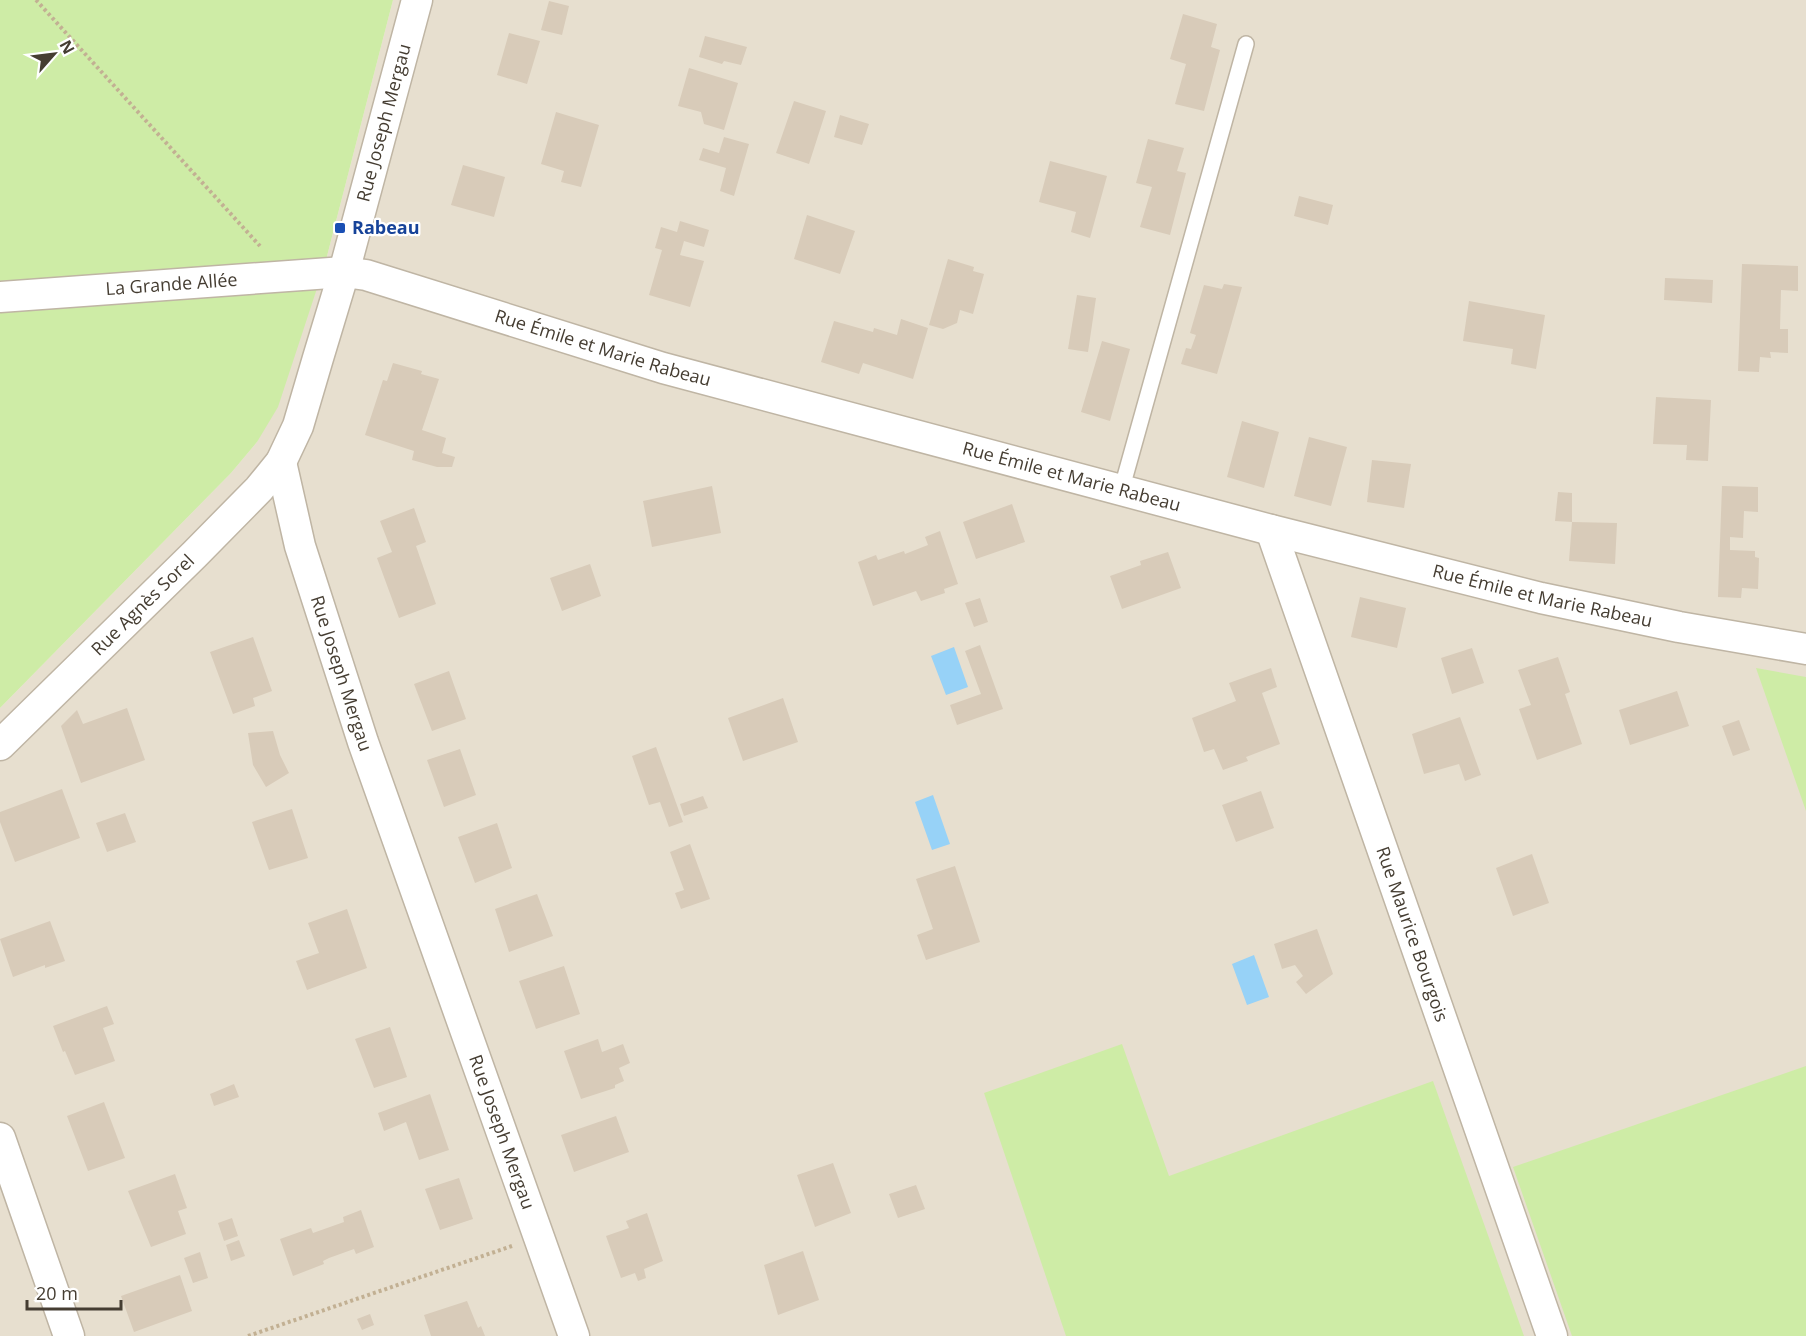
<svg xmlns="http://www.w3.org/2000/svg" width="1806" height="1336" viewBox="0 0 1806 1336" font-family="'Open Sans',sans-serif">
  <rect width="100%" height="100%" fill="#f3ede2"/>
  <path fill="#e7dfcf" d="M393 0H1806V1336H0V708L231 473 257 442 325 264Z"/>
  <path fill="#ceeca6" d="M0 0H393L325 264 278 407 257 442 231 473 0 708Z
    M1756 668 1806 677V811Z
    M1122 1044 1169 1176 1433 1081 1524 1336H1066L984 1093Z
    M1806 1066V1336H1572L1513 1167Z"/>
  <path fill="#97d2f7" d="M954 647 968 687 946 695 931 656Z
    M933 795 950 844 932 850 915 802Z
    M1254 955 1269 997 1247 1005 1232 964Z"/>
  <path fill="#d8cbb9" d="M549 1 569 6 562 35 541 30Z
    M1183 14 1217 24 1211 47 1220 50 1204 111 1175 104 1186 64 1170 59Z
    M509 33 540 41 527 84 497 75Z
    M705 36 747 47 741 65 724 61 722 64 699 57Z
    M689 68 738 83 724 130 704 124 701 112 678 106Z
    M794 101 826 111 809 164 776 153Z
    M556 112 599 125 581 187 561 182 564 171 541 164Z
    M840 115 869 124 862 145 834 137Z
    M724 137 749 144 734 196 720 191 726 168 699 160 703 148 719 153Z
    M1148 139 1184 148 1177 171 1186 173 1170 235 1140 227 1152 187 1136 183Z
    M1050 161 1107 176 1090 238 1071 232 1076 212 1039 202Z
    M463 165 505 177 494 217 451 205Z
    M1299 196 1333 205 1328 225 1294 216Z
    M807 215 855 231 840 274 794 259Z
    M680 221 709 230 704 247 684 241 680 255 704 261 690 307 649 295 662 250 655 248 661 227 677 232Z
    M948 259 974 267 973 271 984 274 973 314 960 310 957 323 943 329 929 325Z
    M1742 264 1798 266V291L1781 290 1780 329H1788V353L1770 352 1771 358 1760 357 1759 372 1738 371Z
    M1665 278 1713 280 1712 303 1664 300Z
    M1224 284 1242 287 1217 374 1181 364 1186 348 1191 349 1196 335 1190 333 1204 285 1222 289Z
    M1077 295 1096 298 1088 352 1068 349Z
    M1469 301 1545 315 1536 369 1511 364 1513 349 1463 341Z
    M901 319 928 328 913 379 863 363 859 374 821 362 834 321 873 332 874 328 897 335Z
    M1102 341 1130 349 1110 421 1081 412Z
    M393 363 422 371 421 374 439 379 422 430 446 438 442 453 455 457 452 467H437L412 460 414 451 365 435 383 380 387 381Z
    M1656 397 1711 400 1708 461 1686 460 1687 445 1653 444Z
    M1242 421 1279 432 1264 488 1227 477Z
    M1309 437 1347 447 1331 506 1294 496Z
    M1372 460 1411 464 1404 508 1367 502Z
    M712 486 721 533 652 547 643 501Z
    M1722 486 1758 487V512L1744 511 1743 538 1730 537V550L1755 551V557L1759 558 1758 589 1742 588 1741 598 1718 597Z
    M1558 492 1572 493V522L1617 523 1615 564 1569 561 1572 522 1555 521Z
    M1012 504 1025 542 976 559 963 522Z
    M414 508 426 542 416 546 436 604 399 618 377 558 392 552 380 521Z
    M940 531 958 584 944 589 945 593 921 601 916 591 873 606 858 562 876 555 878 560 904 551 905 554 928 545 925 537Z
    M1168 552 1181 588 1122 609 1110 576 1141 565 1140 561Z
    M590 564 601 596 562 611 550 578Z
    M1360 597 1406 608 1397 648 1351 637Z
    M980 598 988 622 974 627 965 603Z
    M253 637 272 691 253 698 255 706 233 714 210 652Z
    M980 645 1003 709 957 725 950 705 981 694 965 651Z
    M1472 648 1484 683 1452 694 1441 658Z
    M1558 657 1570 692 1565 694 1582 744 1537 760 1519 709 1531 705 1518 670Z
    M1271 668 1277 687 1262 693 1280 744 1246 757 1248 761 1223 770 1214 749 1204 752 1192 718 1236 701 1229 683Z
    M449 671 466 719 432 731 414 684Z
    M1677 691 1689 726 1630 745 1619 710Z
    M783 698 798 742 743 761 728 718Z
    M127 708 145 760 81 783 61 726 77 710 83 724Z
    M1460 717 1481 775 1465 781 1459 764 1424 774 1412 734Z
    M1739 720 1750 750 1733 756 1722 726Z
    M273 731 280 755 289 773 266 787 253 765 248 733Z
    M656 747 683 822 669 827 660 802 649 805 632 756Z
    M460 749 476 795 444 807 427 760Z
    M62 789 80 838 15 862 0 822V812Z
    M1261 791 1274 828 1236 842 1222 805Z
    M703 796 708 808 684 816 680 804Z
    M292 809 308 858 269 870 252 822Z
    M125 813 136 842 107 852 96 823Z
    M497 823 512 868 475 883 458 837Z
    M690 844 710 899 681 909 675 893 684 890 670 852Z
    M1532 854 1549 903 1513 916 1496 868Z
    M955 866 980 942 926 960 917 935 933 929 916 879Z
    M537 894 553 936 509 952 495 909Z
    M347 909 367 968 307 990 296 961 319 953 308 923Z
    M50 921 65 961 45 968V965L13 977 0 939Z
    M1317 929 1333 974 1306 994 1296 982 1303 976 1295 965 1282 969 1274 944Z
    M564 966 580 1014 536 1029 519 981Z
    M107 1006 114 1024 103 1028 115 1061 75 1075 65 1051 63 1052 53 1026Z
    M390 1027 407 1077 374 1088 355 1039Z
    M598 1039 602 1052 623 1044 630 1063 619 1068 624 1081 615 1085V1088L581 1099 564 1051Z
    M234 1084 239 1097 214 1106 210 1094Z
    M430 1094 449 1150 419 1160 406 1122 384 1131 378 1113Z
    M104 1102 125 1158 88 1171 67 1116Z
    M616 1116 629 1152 574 1172 561 1135Z
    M833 1163 851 1213 815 1227 797 1175Z
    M175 1174 187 1208 178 1211 186 1234 151 1247 128 1191Z
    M459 1178 473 1219 440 1230 425 1189Z
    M916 1185 925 1209 898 1218 889 1194Z
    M361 1210 374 1247 356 1254 354 1249 329 1258 323 1261 324 1264 293 1276 280 1239 311 1228 313 1233 344 1222 343 1217Z
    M647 1213 663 1261 644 1269 646 1278 638 1281 635 1273 621 1278 606 1236 629 1228 626 1221Z
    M232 1218 238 1236 224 1241 218 1223Z
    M239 1240 245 1256 231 1261 226 1245Z
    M803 1251 819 1300 778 1315 764 1265Z
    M200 1252 208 1278 193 1283 184 1258Z
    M180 1275 192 1311 134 1332 121 1296Z
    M467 1301 478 1328 481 1326 485 1336H431L424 1315Z
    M370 1314 374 1325 362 1330 357 1319Z"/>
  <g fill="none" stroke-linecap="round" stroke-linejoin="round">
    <defs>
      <path id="service" d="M1121 491 1246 44"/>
      <g id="minor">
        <path id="s1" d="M0 297 344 272 366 275 663 368 1271 530 1541 598 1679 627 1806 649"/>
        <path id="s2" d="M281 462 300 546 363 742 574 1336"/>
        <path id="s3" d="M1271 530 1552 1336"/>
        <path id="s4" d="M0 745 195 554 259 489 281 462 298 426 318 358 344 272 417 0"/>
        <path d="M0 1138 69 1336"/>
      </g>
    </defs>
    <use href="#service" stroke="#bfb5a4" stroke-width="18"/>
    <use href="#minor" stroke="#bfb5a4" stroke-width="33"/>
    <path stroke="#c2b093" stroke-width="4" stroke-dasharray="3 3" stroke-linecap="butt" d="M36 0 260 246
      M248 1336 512 1246"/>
    <use href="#service" stroke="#fff" stroke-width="15"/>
    <use href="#minor" stroke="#fff" stroke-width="30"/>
  </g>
  <rect fill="#1a4fb4" stroke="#fff" stroke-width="2" x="334" y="222" width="12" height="12" rx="3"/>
  <g text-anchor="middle" stroke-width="4.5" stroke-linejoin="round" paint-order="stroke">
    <g font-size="18" fill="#453d32" stroke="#fff">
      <text dy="6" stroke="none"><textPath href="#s4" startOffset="754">Rue Joseph Mergau</textPath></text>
      <text dy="6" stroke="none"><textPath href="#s1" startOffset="172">La Grande Allée</textPath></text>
      <text dy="6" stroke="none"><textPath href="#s1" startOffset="615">Rue Émile et Marie Rabeau</textPath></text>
      <text dy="6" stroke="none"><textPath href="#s1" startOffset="1101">Rue Émile et Marie Rabeau</textPath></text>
      <text dy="6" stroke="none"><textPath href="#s1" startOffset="1587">Rue Émile et Marie Rabeau</textPath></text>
      <text dy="6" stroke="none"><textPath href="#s4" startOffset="200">Rue Agnès Sorel</textPath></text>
      <text dy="6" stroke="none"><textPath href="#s2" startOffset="220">Rue Joseph Mergau</textPath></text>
      <text dy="6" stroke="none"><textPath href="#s3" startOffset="428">Rue Maurice Bourgois</textPath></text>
      <text dy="6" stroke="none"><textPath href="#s2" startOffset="706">Rue Joseph Mergau</textPath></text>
    </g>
    <g font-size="18" font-weight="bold" fill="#164399" stroke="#fff" text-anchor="start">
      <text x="352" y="234">Rabeau</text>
    </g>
  </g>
  <g transform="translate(54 54) rotate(62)" stroke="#ffffff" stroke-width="4.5" paint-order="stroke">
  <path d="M0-4.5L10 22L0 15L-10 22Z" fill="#453d32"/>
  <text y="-9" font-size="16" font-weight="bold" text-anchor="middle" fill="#453d32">N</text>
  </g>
  <path d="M27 1300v9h94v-9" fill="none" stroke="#453d32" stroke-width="3"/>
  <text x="36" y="1300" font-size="18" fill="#453d32" stroke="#ffffff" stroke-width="4.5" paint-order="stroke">20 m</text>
</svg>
